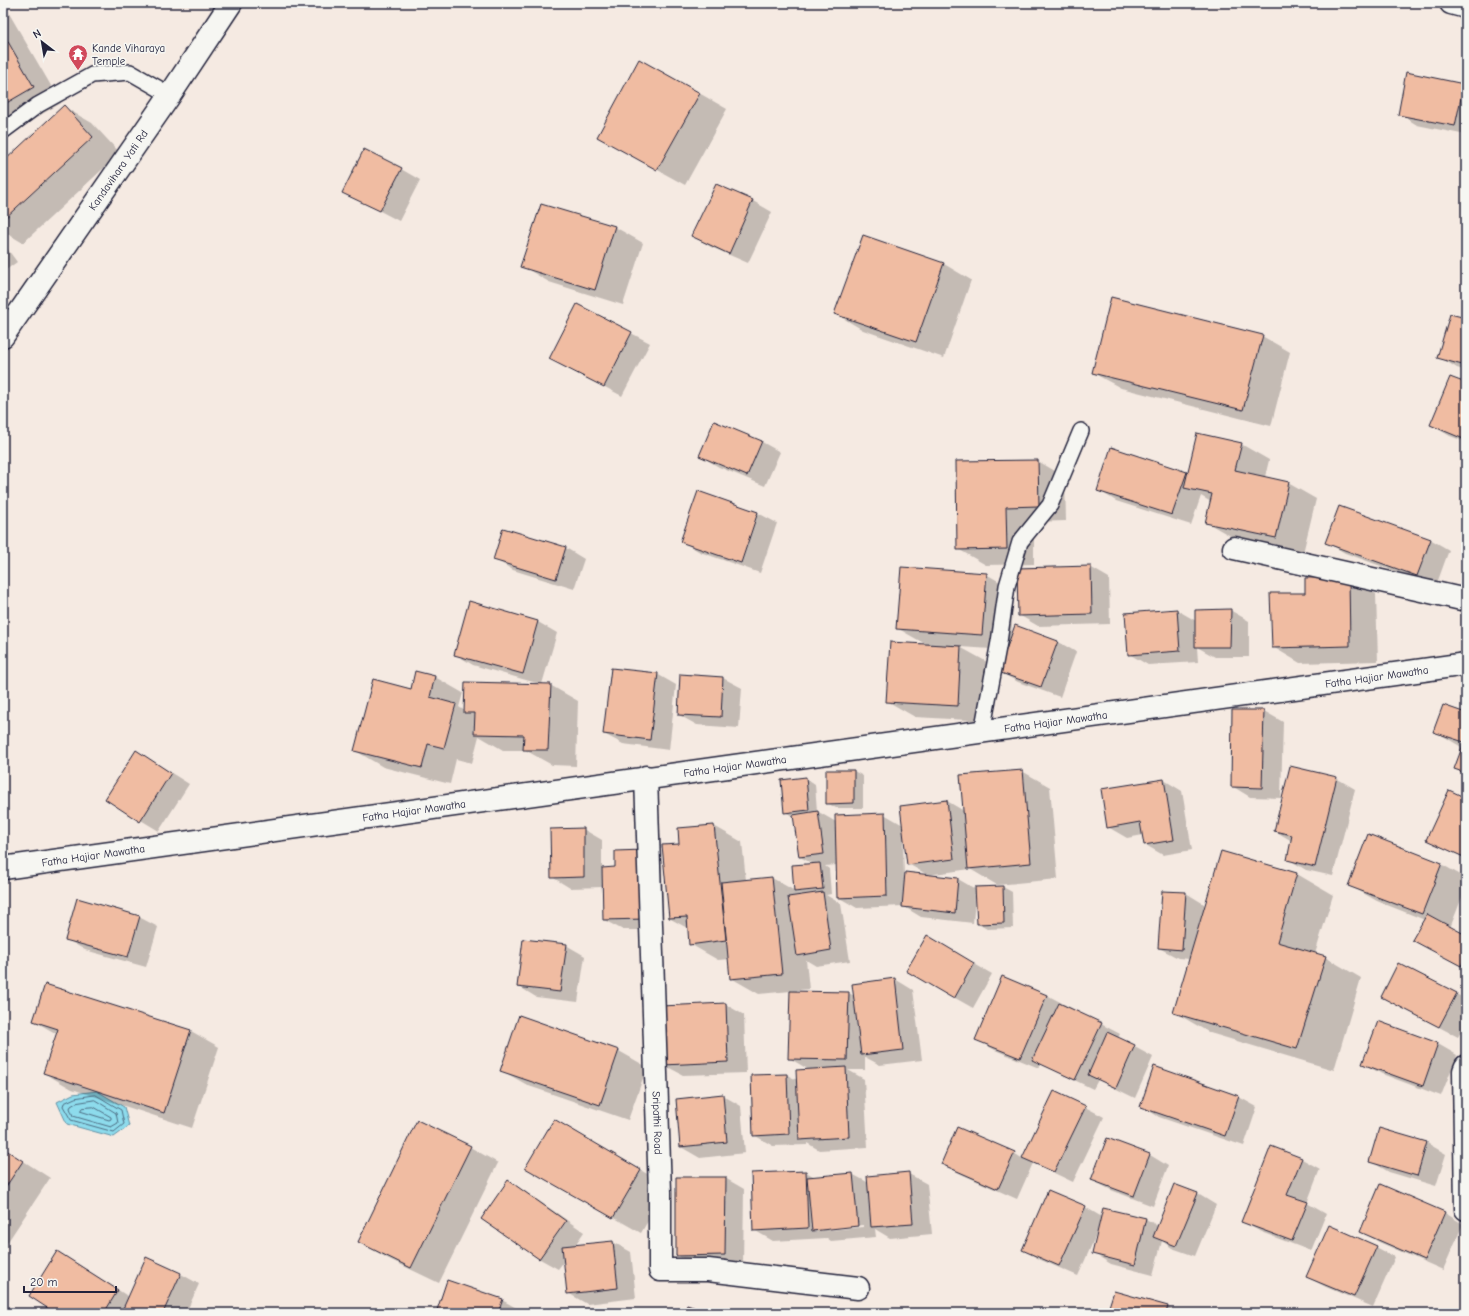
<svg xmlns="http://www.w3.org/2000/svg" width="1469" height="1316" viewBox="0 0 1469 1316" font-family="'Comic Neue',sans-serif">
  <rect width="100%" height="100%" fill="#f5eae2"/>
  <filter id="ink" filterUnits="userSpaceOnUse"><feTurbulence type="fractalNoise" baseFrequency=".025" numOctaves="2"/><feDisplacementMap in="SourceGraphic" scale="8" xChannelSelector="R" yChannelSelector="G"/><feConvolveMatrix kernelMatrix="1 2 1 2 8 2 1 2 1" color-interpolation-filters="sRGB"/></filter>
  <g filter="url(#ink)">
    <path fill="#8ddbec" stroke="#6291a5" d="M97 1091 124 1107 129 1126 114 1137 67 1124 57 1102 73 1094Z"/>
    <path fill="#0003" fill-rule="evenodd" d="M3 3 61 103 21 126 3 116Z
      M1464 85 1466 86V135L1417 125 1399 114Z
      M699 93 727 109 685 185 625 152Z
      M64 107 92 123 120 153 23 243 3 231V156L6 161Z
      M401 169 420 180 399 221 344 192Z
      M716 185 753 201 772 212 748 263 711 247 693 236Z
      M541 205 615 227 643 243 623 305 549 282 522 266Z
      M864 236 944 264 971 280 944 358 863 330 836 314Z
      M3 243 17 262 3 272Z
      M1466 319V371L1457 368 1439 357Z
      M631 333 650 343 622 396 550 358Z
      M1262 336 1290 352 1271 426 1121 388 1093 373Z
      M1466 384V442L1450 436 1431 425Z
      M762 442 780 452 765 486 719 467 700 456Z
      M1241 444 1269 460 1265 477 1288 483 1316 499 1303 553 1234 538 1206 522 1211 502 1201 496 1191 525 1116 501 1098 490 1186 473 1189 474Z
      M1038 461 1065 477 1066 521 1034 522V564L986 565 958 549Z
      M699 493 758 513 777 523 760 573 700 552 681 541Z
      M504 529 566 548 584 559 574 589 513 570 494 559Z
      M1430 539 1449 550 1436 586 1345 553 1326 542Z
      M1090 567 1109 578 1110 624 1038 626 1019 615Z
      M986 574 1014 590 1011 638 1057 641 1076 652 1060 697 1018 682 1000 672 1007 650 960 647 989 663 985 721 915 717 887 701 927 645 897 628Z
      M1349 578 1376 594 1378 661 1300 663 1273 647 1306 594Z
      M470 602 538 622 557 633 542 684 550 685 578 701 576 766 552 765 525 750H503L479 736 472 763 456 759 450 784 383 767 356 751 411 690 416 672 435 677 463 693 459 707 465 711 540 684 473 665 455 654Z
      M1177 610 1196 621 1230 610 1249 621V657H1215L1197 647 1198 662 1148 665 1129 654Z
      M657 674 676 685 669 750 623 744 604 734Z
      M681 675 723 678 742 688 739 728 697 725 679 715Z
      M1233 711H1264L1283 722 1281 798 1250 797 1232 786Z
      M1466 714V775L1455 769 1463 748 1435 731Z
      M136 751 189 784 159 831 106 799Z
      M854 771 863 776V808H836L827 803Z
      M1022 771 1050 787 1058 879 997 885 970 869 928 875 908 864 905 841H903L904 878 958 879 977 890 1003 887 1012 892 1013 928 987 929 978 924 977 899H975L973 923 921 917 903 906 857 908 838 897 837 865 825 866 829 869 831 894 826 895 841 904 850 961 816 966 806 960 809 989 797 990V992L848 993 855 996 895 979 913 990 922 1060 880 1065 865 1057V1070H848L864 1079 868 1147 819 1150 807 1143V1145L773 1146 754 1135 752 1076 787 1075 797 1080 811 1071 789 1058 791 991 759 994 731 978 729 959 718 960 690 944 689 929 669 918 680 844 679 829 714 826 742 842 746 880 772 878 795 891 813 864 800 857 794 817 785 812 782 781 806 778 815 784 817 811 836 822 884 814 903 825 947 801 964 811Z
      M1336 778 1355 789 1333 876 1306 870 1288 859 1292 841 1275 831Z
      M1164 780 1182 791 1192 850 1163 855 1144 844 1143 835 1127 838 1108 827Z
      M1466 799V859L1427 839Z
      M583 829 602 840V869L616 868 644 851 662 861 663 930H623L604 920 603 887 570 888 552 877Z
      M1222 852 1297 874 1333 895 1315 954 1325 957 1361 978 1334 1070 1210 1033 1174 1012 1190 959 1178 958 1159 948 1186 893 1204 904 1205 909Z
      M1441 864 1466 878V887L1450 928 1466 936V969L1432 950 1425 920 1377 901 1349 885Z
      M139 917 158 927 146 967 85 950 66 939Z
      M927 937 992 974 973 1008 907 971Z
      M566 945 585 956 578 1002 536 997 518 986Z
      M1002 977 1047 995 1101 1024 1120 1034 1118 1038 1153 1057 1135 1098 1098 1080 1093 1089 1041 1064 1039 1068 995 1050 976 1039Z
      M46 985 191 1031 219 1047 192 1128 72 1089 44 1073 57 1034 34 1021Z
      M1456 994 1466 999V1022L1458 1037 1382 997Z
      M725 1004 744 1015 746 1073 683 1075 664 1065Z
      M520 1017 619 1051 647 1067 628 1120 529 1086 501 1070Z
      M1378 1023 1438 1044 1457 1055 1441 1096 1382 1074 1363 1064Z
      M1155 1068 1239 1097 1257 1107 1244 1146 1159 1117 1141 1106Z
      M1054 1092 1085 1107 1104 1117 1073 1182 1033 1163 1017 1199 961 1174 942 1164 1014 1153 1023 1159Z
      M722 1095 741 1106 745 1153 700 1158 681 1147Z
      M554 1120 668 1186 641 1233 527 1168Z
      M1380 1129 1427 1143 1446 1154 1436 1186 1389 1172 1370 1161Z
      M1107 1139 1150 1155 1168 1166 1153 1206 1111 1190 1092 1180Z
      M470 1147 498 1163 439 1283 387 1258 360 1242Z
      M3 1148 50 1178 3 1249Z
      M1302 1159 1320 1169 1307 1203 1326 1214 1311 1251 1261 1232 1243 1222Z
      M806 1172 815 1177 852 1174 869 1183 909 1174 927 1184 932 1234 890 1238 875 1229 876 1237 831 1241 827 1238 773 1241 754 1230ZM863 1225V1227L829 1230V1228Z
      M725 1178 744 1189 743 1265 696 1266 677 1255Z
      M508 1181 526 1192 584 1232 575 1245 613 1242 631 1252 636 1298 587 1304 568 1293 565 1260 558 1269 540 1259 482 1219Z
      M1381 1186 1445 1213 1463 1224 1443 1270 1379 1242 1361 1231Z
      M1198 1194 1216 1205 1195 1256 1172 1248 1162 1241 1153 1275 1111 1264 1093 1253 1097 1235H1096L1078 1276 1041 1260 1023 1250 1085 1207 1102 1217 1104 1209 1146 1219 1158 1226Z
      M1376 1247 1395 1257 1373 1307 1326 1287 1307 1277Z
      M147 1258 181 1274 199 1284 186 1313H57L76 1263 129 1297Z
      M502 1300 525 1313H437Z
      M1168 1307 1178 1313H1108Z"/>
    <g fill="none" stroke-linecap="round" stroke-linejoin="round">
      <path stroke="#4d6c82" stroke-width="1" d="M96 1095 121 1110 124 1124 114 1132 71 1120 63 1106 64 1103 75 1098Z
        M95 1100 116 1113 118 1123 111 1127 73 1116 70 1108 71 1106 76 1103Z
        M94 1107 111 1117V1119L109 1120 80 1111 82 1108Z"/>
    </g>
    <path fill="#f0bca2" stroke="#22223b" d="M3 33 34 87 3 105Z
      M639 59 700 93 657 170 597 137Z
      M1406 72 1464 84 1455 126 1398 115Z
      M64 105 93 137 3 220V162Z
      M364 149 402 168 380 211 342 193Z
      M716 184 753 200 729 254 691 236Z
      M541 204 615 226 595 290 520 267Z
      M863 235 944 263 916 342 834 314Z
      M1111 297 1263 335 1243 410 1092 373Z
      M577 304 632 332 604 387 549 359Z
      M1450 314 1466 318V366L1437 358Z
      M1450 377 1466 383V440L1430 425Z
      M714 421 762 441 747 476 699 456Z
      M1197 433 1242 443 1235 470 1289 482 1276 538 1205 523 1212 494 1184 488Z
      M1111 447 1187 472 1172 515 1097 491Z
      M1038 460 1039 506 1006 507 1007 549 957 550 956 461Z
      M698 491 758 512 741 563 680 542Z
      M1339 506 1431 539 1417 576 1325 543Z
      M503 528 566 547 556 579 493 560Z
      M1091 566 1092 614 1018 616 1017 568Z
      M901 567 987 573 982 635 896 629Z
      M1349 577 1350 646 1272 648 1270 593H1305V578Z
      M469 601 538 621 523 674 454 655Z
      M1177 609 1180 651 1128 655 1125 613Z
      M1231 609 1230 647H1195V610Z
      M1015 625 1058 641 1041 687 998 672Z
      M890 642 961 646 958 706 886 702Z
      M611 668 658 673 650 740 603 734Z
      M415 671 435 676 430 697 456 704 444 748 428 744 422 768 354 751 373 679 411 689Z
      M680 674 723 677 721 717 678 715Z
      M465 682 551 684 548 750H523L524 735 474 734 475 713H464Z
      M1443 705 1466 713V773L1454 769 1464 742 1433 732Z
      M1232 710H1264L1262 788 1231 787Z
      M136 750 171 773 140 822 105 799Z
      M1290 766 1337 777 1315 867 1287 860 1292 835 1274 831Z
      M826 770H854V803L826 804Z
      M1023 770 1031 863 968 869 960 775Z
      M806 777 809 810 784 813 781 780Z
      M1164 779 1174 840 1144 845 1140 822 1107 828 1101 789Z
      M1449 790 1466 798V858L1426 840Z
      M947 800 954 859 907 865 900 806Z
      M818 811 824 854 799 857 793 815Z
      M885 813 887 896 837 898 835 815Z
      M714 825 726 940 689 945 687 917 669 918 662 845 679 844 678 828Z
      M584 828V877L551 878 550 829Z
      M1368 834 1442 863 1422 914 1348 886Z
      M644 850 645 919 603 920 602 868 615 867V851Z
      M1221 851 1297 873 1277 942 1326 956 1297 1049 1173 1013Z
      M820 863 823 889 794 892 792 865Z
      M905 872 958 878 955 913 902 907Z
      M772 877 782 974 730 979 721 882Z
      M1003 886 1004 923 977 924 975 887Z
      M1162 891 1186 892 1182 950 1158 948Z
      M823 892 831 950 797 956 788 897Z
      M77 898 140 916 128 957 65 940Z
      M1427 914 1466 935V957L1461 966 1412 940Z
      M927 935 974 963 954 999 906 971Z
      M523 939 567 944 560 992 517 987Z
      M1398 963 1457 993 1439 1027 1381 997Z
      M1002 976 1047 995 1020 1058 975 1040Z
      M895 978 903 1050 861 1055 852 984Z
      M45 984 191 1030 164 1113 43 1073 58 1029 33 1021Z
      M790 991 849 992 847 1060 788 1059Z
      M726 1003 728 1062 663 1065 661 1006Z
      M1059 1003 1102 1023 1075 1080 1032 1060Z
      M519 1015 619 1050 600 1105 500 1071Z
      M1378 1021 1438 1043 1423 1086 1362 1064Z
      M1107 1032 1135 1045 1116 1088 1088 1075Z
      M1154 1066 1239 1096 1225 1136 1140 1107Z
      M846 1067 849 1137 799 1140 796 1070Z
      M787 1074 789 1134 753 1136 751 1075Z
      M1054 1091 1086 1106 1054 1172 1022 1158Z
      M723 1094 727 1142 680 1147 676 1099Z
      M554 1119 641 1170 613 1218 525 1168Z
      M417 1120 471 1146 411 1268 358 1242Z
      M957 1127 1015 1152 998 1189 941 1164Z
      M1379 1128 1427 1142 1417 1176 1369 1162Z
      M1107 1138 1150 1154 1134 1196 1091 1180Z
      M1271 1146 1302 1158 1287 1195 1308 1202 1292 1241 1241 1222Z
      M3 1148 23 1161 3 1191Z
      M806 1171 808 1228 753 1231 751 1173Z
      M909 1172 913 1224 871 1227 867 1176Z
      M853 1173 858 1226 812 1231 807 1177Z
      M676 1177H726L725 1255 676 1256Z
      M508 1180 566 1221 539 1259 481 1219Z
      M1174 1184 1198 1193 1176 1246 1153 1237Z
      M1380 1184 1445 1212 1424 1260 1360 1232Z
      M1048 1190 1086 1206 1059 1266 1022 1250Z
      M1103 1208 1146 1218 1135 1265 1092 1254Z
      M1329 1225 1377 1246 1354 1297 1306 1277Z
      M613 1241 618 1288 567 1294 562 1246Z
      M57 1251 118 1290 104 1313H55L29 1296Z
      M146 1257 181 1273 163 1313H121Z
      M447 1280 503 1299 498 1313H436Z
      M1114 1291 1168 1306 1166 1313H1107Z
      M687 1305 711 1313H684Z"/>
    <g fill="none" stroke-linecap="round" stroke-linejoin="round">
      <defs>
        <path id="service" d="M3 131 38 105 92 75 130 72 170 95
          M982 732 999 642 1007 586 1020 542 1050 505 1081 431"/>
        <g id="minor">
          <path d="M1451 3 1466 7"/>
          <path id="s1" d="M3 336 170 95 231 3"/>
          <path d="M1234 548 1466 600"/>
          <path id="s2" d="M646 777 660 1192V1270H708L858 1288"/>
          <path d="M1466 1066 1464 1071 1466 1209"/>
        </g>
        <g id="tertiary">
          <path id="s3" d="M3 868C491 799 978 733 1466 664"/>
        </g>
      </defs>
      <use href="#service" stroke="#22223b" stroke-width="18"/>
      <use href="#minor" stroke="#22223b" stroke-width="25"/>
      <use href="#tertiary" stroke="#22223b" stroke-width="25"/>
      <use href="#service" stroke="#f6f6f2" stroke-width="15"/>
      <use href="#minor" stroke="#f6f6f2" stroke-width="22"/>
      <use href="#tertiary" stroke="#f6f6f2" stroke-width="22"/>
    </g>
  </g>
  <defs>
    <symbol id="temple-pin" viewBox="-11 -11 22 30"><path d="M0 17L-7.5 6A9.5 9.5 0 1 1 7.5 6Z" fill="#d1495b" stroke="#f6f6f2"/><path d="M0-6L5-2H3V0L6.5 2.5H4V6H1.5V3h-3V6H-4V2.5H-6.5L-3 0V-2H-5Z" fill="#fff"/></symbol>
  </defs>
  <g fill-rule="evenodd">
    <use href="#temple-pin" x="67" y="43" width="22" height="30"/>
  </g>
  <g text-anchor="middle" stroke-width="3" stroke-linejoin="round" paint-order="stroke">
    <g font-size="11" fill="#22223b" stroke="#f6f6f2" text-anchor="start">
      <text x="92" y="52">Kande Viharaya<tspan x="92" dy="13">Temple</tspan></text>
    </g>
    <g font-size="11" fill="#22223b" stroke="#f6f6f2">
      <text dy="4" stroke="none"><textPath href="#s1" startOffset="202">Kandavihara Yati Rd</textPath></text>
      <text dy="4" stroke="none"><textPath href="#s3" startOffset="1387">Fatha Hajiar Mawatha</textPath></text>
      <text dy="4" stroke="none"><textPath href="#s3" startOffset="1063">Fatha Hajiar Mawatha</textPath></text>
      <text dy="4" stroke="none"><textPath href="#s3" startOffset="739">Fatha Hajiar Mawatha</textPath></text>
      <text dy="4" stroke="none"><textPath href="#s3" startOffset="415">Fatha Hajiar Mawatha</textPath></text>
      <text dy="4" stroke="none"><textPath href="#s3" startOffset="91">Fatha Hajiar Mawatha</textPath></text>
      <text dy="4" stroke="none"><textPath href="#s2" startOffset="346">Sripathi Road</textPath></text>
    </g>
  </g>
  <rect width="1469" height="1316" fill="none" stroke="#f6f6f2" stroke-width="16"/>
  <rect x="8" y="8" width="1453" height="1300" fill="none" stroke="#22223b" stroke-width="1.5" filter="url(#ink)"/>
  <g transform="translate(42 42) rotate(329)" stroke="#f6f6f2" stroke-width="3" paint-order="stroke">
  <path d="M0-3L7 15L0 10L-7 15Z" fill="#22223b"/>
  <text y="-6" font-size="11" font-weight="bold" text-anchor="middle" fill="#22223b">N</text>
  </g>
  <path d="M24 1286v6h92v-6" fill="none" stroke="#22223b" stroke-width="2"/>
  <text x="30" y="1286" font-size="12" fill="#22223b" stroke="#f6f6f2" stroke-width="3" paint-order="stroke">20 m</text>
</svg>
